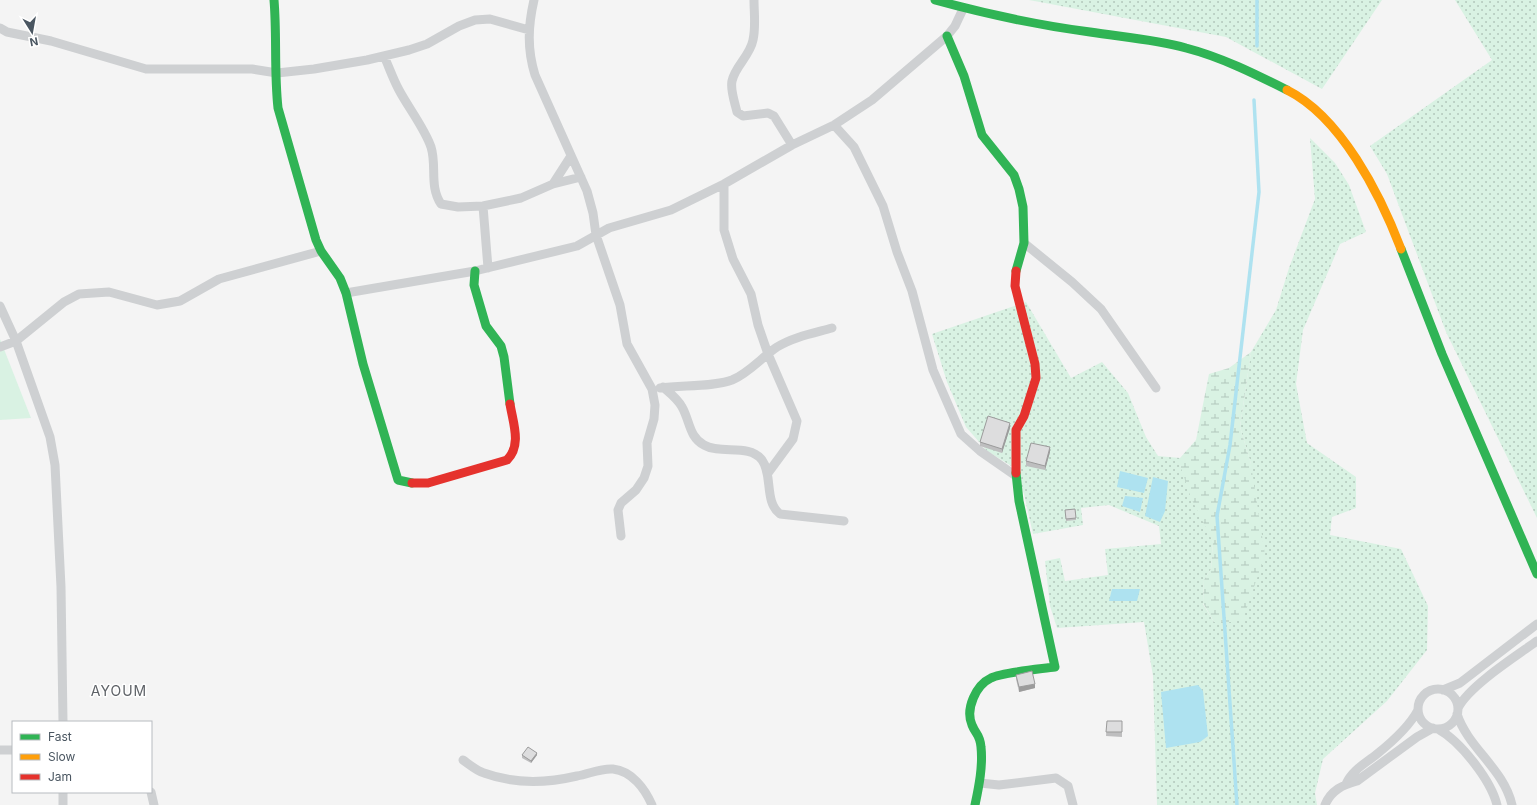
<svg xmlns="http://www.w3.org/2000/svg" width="1537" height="805" viewBox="0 0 1537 805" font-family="Inter,sans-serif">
  <defs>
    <pattern id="grass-dots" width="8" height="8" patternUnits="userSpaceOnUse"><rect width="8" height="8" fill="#d9f2e3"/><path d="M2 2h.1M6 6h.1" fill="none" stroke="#b2c7bb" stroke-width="1.8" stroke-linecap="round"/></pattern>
    <pattern id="wetland-marsh" width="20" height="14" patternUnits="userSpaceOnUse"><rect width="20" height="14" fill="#d9f2e3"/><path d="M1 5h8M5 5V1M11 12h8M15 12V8" fill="none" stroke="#b2c7bb"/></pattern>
  </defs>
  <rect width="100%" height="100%" fill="#f4f4f4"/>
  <path fill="url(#grass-dots)" d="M1029 0H1382L1322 89 1226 37Z
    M1455 0H1537V518L1446 332 1387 174 1370 146 1492 60Z
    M1310 138 1335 163 1349 185 1366 232 1340 244 1303 330 1296 384 1307 443 1356 477V508L1332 517 1330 535 1401 549 1428 606 1427 650 1387 701 1323 759 1315 793 1317 805H1157L1153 676 1144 622 1057 628 1050 606 1045 561 1060 558 1065 581 1108 575 1105 549 1161 544 1159 526 1109 505 1081 508 1083 525 1033 534 1024 494 1013 467 987 451 966 427 947 382 932 334 1026 302 1071 378 1102 362 1128 393 1146 437 1158 456 1180 458V465L1213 542 1211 569 1204 580 1203 604 1214 622 1251 464 1240 427 1251 352 1276 310 1289 268 1315 199Z"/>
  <path fill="url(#wetland-marsh)" d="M1251 352 1240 427 1251 464 1265 555 1243 619 1231 622H1214L1203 603 1204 580 1211 569 1213 542 1191 498 1180 465V458L1196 440 1209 374 1229 368Z"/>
  <path fill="#d9f2e3" d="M0 339 31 418 0 420Z"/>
  <path fill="#aee2f0" d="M1120 471 1148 478 1144 493 1117 487Z
    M1153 477 1168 481 1165 511 1160 522 1145 516Z
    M1125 496 1143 498 1140 512 1122 506Z
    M1112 589H1140L1137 601H1109Z
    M1198 685 1203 691 1208 736 1200 742 1166 748 1161 692Z"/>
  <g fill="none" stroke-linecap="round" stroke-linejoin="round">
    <path stroke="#aee2f0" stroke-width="3.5" d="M1257 0V46
      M1237 805 1217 516 1230 445 1259 192 1254 100"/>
    <path stroke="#ced0d2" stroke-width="9" d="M534 0C528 26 527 49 535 75L587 191 593 213 596 235 620 305 627 344 652 389 655 405 654 419 647 443 648 466 644 478 636 490 621 503 618 510 621 536
      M754 0C754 13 756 27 753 40 750 56 735 66 732 81 730 90 735 103 737 112L743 116 768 113 774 116 792 145 834 125 872 100 947 36 955 26 963 9
      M0 28 7 32 51 41 146 69H252L277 73 314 69 367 60 409 50 427 44 459 26 475 20 490 19 529 30
      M384 56C389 67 393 79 399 90 408 107 425 129 431 147 437 166 429 186 441 204L458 207 483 206 521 198 553 184 581 177
      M834 125 854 147 883 206 897 252 912 291 933 370 961 434 980 451 1016 476
      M553 184 571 156
      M724 184V230L733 259 751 294 758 325 768 354 797 421 793 439 768 473
      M483 206 488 268
      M1024 243 1072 282 1101 309 1156 388
      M346 293 475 271 577 246 609 228 671 210 724 184 792 145
      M0 306 16 341 50 437 55 465 61 587 63 722
      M0 347 16 341 64 302 79 294 109 292 157 305 180 301 219 279 321 251
      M663 387C670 393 678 399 682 407 690 421 689 437 704 445 721 455 749 443 762 460 773 475 764 502 780 514L844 521
      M660 388C682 385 713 387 732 380 749 373 762 357 777 347 793 337 814 333 832 328
      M1418 709a20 20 0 1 1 40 0a20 20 0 1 1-40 0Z
      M1443 690 1460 683 1537 624
      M1458 708C1469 686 1516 656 1537 641
      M1457 714C1468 748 1504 769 1512 805
      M1438 729C1460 741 1491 780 1497 805
      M0 750H13
      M463 760C470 765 477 771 484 773 514 784 547 783 577 776 589 774 601 768 613 769 632 771 645 789 652 805
      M980 783 999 785 1056 778 1068 786 1073 805
      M1346 784C1352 770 1366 763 1377 754 1392 742 1409 727 1418 710
      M151 792 154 805
      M63 805V792
      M1325 805C1331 790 1343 785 1357 781L1417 737 1433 728"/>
    <path stroke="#30b455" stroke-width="9" d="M274 0C277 36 274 72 278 108L316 240 321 251 340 278 346 293 363 364 398 480 412 483
      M935 0C986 14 1037 25 1090 32 1122 37 1154 39 1186 48 1221 57 1255 74 1287 90
      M947 36 964 76 982 135 1014 175 1019 189 1023 207 1024 243 1016 271
      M1401 249 1442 354 1537 574
      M475 271 474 285 486 326 501 346 504 357 510 404
      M975 805C979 786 983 766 981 747 980 734 976 735 972 725 965 709 976 685 991 678 1002 672 1041 669 1055 667L1019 501 1016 473"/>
    <path stroke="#ff9f0a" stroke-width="9" d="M1287 90C1341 117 1380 194 1401 249"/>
    <path stroke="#e5322d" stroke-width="9" d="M1016 473V430L1024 416 1036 378 1035 364 1015 286 1016 271
      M412 483H428L507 460C522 445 513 423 510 404"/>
  </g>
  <path fill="#bebebf" d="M1010 428 1002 453 980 446V442Z
    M1050 452 1045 470 1026 466V461Z
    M1075 509 1076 520 1066 521 1065 510Z
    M1016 675 1035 688 1019 692 1016 679Z
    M1107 721H1122V737L1106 736Z
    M522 755H537L531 763 522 758Z"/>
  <path fill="#9b9b9b" d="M1010 423V428L1002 453V449Z
    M1050 447V452L1045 470V466Z
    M1035 684V688L1019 692V687Z
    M537 753V755L531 763V761Z"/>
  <path fill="#ddddde" stroke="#9b9b9b" d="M988 416 1010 423 1002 449 980 442Z
    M1031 443 1050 447 1045 466 1026 461Z
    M1075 509 1076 518 1066 519 1065 510Z
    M1032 671 1035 684 1019 687 1016 675Z
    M1107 721H1122V732H1106Z
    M528 747 537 753 531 761 522 755Z"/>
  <g text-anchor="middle" stroke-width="3" stroke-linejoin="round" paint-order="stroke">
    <g font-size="14" letter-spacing="1" fill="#5f6368" stroke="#fff">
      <text x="119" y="696">AYOUM</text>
    </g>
  </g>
  <rect x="12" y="721" width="140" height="72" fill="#ffffff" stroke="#b7bbc0"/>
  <rect x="20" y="734" width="20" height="6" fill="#30b455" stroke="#b7bbc0"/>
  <text x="48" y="741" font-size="12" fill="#4a5661">Fast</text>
  <rect x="20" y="754" width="20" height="6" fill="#ff9f0a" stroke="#b7bbc0"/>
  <text x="48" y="761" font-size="12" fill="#4a5661">Slow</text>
  <rect x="20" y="774" width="20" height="6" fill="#e5322d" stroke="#b7bbc0"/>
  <text x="48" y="781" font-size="12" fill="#4a5661">Jam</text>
  <g transform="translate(32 32) rotate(169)" stroke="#ffffff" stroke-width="3" paint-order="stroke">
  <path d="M0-3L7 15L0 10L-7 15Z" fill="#4a5661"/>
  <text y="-6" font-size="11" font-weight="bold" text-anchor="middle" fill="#4a5661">N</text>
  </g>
</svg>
